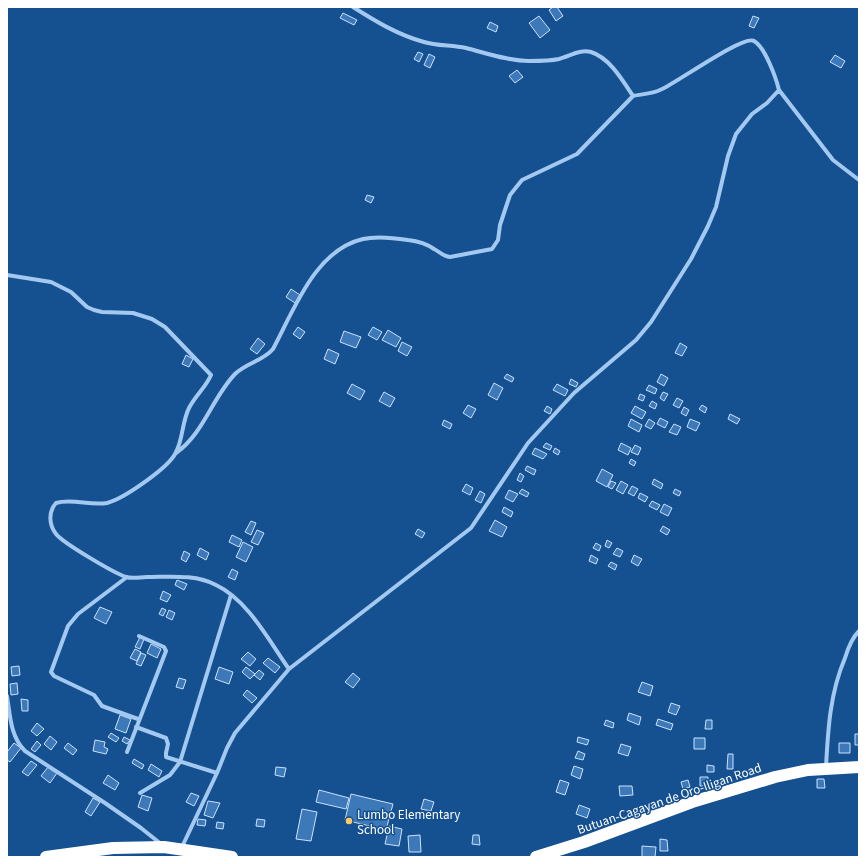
<svg xmlns="http://www.w3.org/2000/svg" width="866" height="864" viewBox="0 0 866 864" font-family="'Source Sans 3',sans-serif">
  <rect width="100%" height="100%" fill="#155091"/>
  <path fill="#3d79b9" stroke="#cae2fc" d="M553 7H557L563 16 556 21 549 10Z
    M343 13 357 20 354 25 340 18Z
    M539 16 550 30 540 38 529 23Z
    M753 16 759 18 754 28 749 26Z
    M490 22 498 26 496 32 487 28Z
    M418 52 423 54 419 62 414 59Z
    M429 54 435 57 430 68 424 65Z
    M835 55 845 61 841 68 830 62Z
    M517 70 523 77 515 83 509 76Z
    M367 195 374 197 371 203 365 200Z
    M291 289 300 295 295 303 286 297Z
    M298 327 305 332 300 339 293 334Z
    M373 327 382 332 377 340 368 335Z
    M388 330 401 338 396 347 382 340Z
    M344 331 361 337 356 348 340 342Z
    M258 338 265 344 257 354 250 349Z
    M402 342 412 347 407 356 398 351Z
    M680 343 687 347 682 356 675 353Z
    M328 349 339 354 335 364 324 359Z
    M186 355 193 359 189 367 182 364Z
    M507 374 514 378 512 382 504 378Z
    M661 374 668 378 664 386 657 382Z
    M571 379 578 383 576 387 569 384Z
    M494 383 503 388 497 400 488 395Z
    M352 384 365 391 360 400 347 393Z
    M557 384 568 390 565 396 553 390Z
    M649 385 657 389 655 394 646 390Z
    M384 392 395 398 390 407 379 401Z
    M663 392 668 394 664 401 660 398Z
    M640 394 645 396 643 401 638 399Z
    M677 398 683 401 679 408 673 405Z
    M652 401 657 404 655 409 649 406Z
    M468 405 476 409 471 418 463 413Z
    M702 405 707 408 705 413 699 409Z
    M547 406 552 409 550 414 544 411Z
    M635 406 646 412 642 419 631 413Z
    M684 407 689 410 686 416 681 413Z
    M730 414 740 419 737 424 728 419Z
    M660 418 668 422 665 428 657 424Z
    M631 419 642 425 639 432 628 426Z
    M649 419 655 423 651 429 645 426Z
    M690 419 700 423 696 431 687 427Z
    M444 420 452 424 450 429 442 425Z
    M674 424 681 427 677 435 669 432Z
    M546 443 552 446 550 450 543 447Z
    M621 443 631 448 628 455 618 450Z
    M635 445 641 448 638 455 631 452Z
    M535 448 547 454 543 459 532 454Z
    M555 448 560 451 558 455 553 452Z
    M631 459 636 462 634 466 629 463Z
    M527 466 536 470 534 475 525 470Z
    M602 469 613 475 607 487 596 481Z
    M520 473 524 476 521 482 517 480Z
    M654 479 663 484 661 489 652 484Z
    M611 481 616 483 612 489 608 487Z
    M621 481 628 485 623 494 616 490Z
    M466 484 473 488 470 495 462 491Z
    M632 486 638 489 634 496 628 493Z
    M522 489 529 493 527 497 519 493Z
    M675 489 681 492 679 496 673 493Z
    M509 490 518 494 513 502 505 498Z
    M480 491 485 494 481 503 475 500Z
    M640 493 648 497 645 502 638 498Z
    M652 501 660 505 657 510 649 506Z
    M664 504 672 508 668 516 660 512Z
    M504 507 513 512 511 517 502 512Z
    M495 520 507 527 502 537 489 531Z
    M251 521 256 523 251 535 245 532Z
    M663 526 670 530 667 535 660 531Z
    M418 529 425 533 422 538 415 534Z
    M257 530 264 533 258 545 251 542Z
    M232 535 242 540 239 547 229 542Z
    M607 540 612 543 609 548 605 546Z
    M243 542 253 547 246 562 236 557Z
    M596 543 601 546 599 551 593 548Z
    M200 548 209 553 206 560 197 555Z
    M617 548 623 551 620 557 613 554Z
    M184 551 190 554 186 562 181 559Z
    M591 555 598 559 596 564 589 561Z
    M634 555 642 559 638 566 631 562Z
    M611 562 617 565 615 570 608 566Z
    M232 569 238 572 235 580 228 577Z
    M177 580 187 584 184 590 175 585Z
    M163 591 171 595 167 602 160 599Z
    M100 607 112 612 106 624 94 618Z
    M162 608 166 610 163 616 159 614Z
    M169 610 175 613 172 620 166 617Z
    M140 637 144 639 140 649 135 647Z
    M151 644 161 649 157 658 147 653Z
    M135 649 141 652 137 661 130 658Z
    M248 652 256 659 250 666 241 659Z
    M141 653 146 655 141 666 136 664Z
    M268 658 280 667 275 673 263 663Z
    M19 666 20 675 12 676 11 667Z
    M219 667 233 672 229 684 215 679Z
    M246 667 255 674 250 679 242 672Z
    M259 670 264 674 260 680 254 675Z
    M353 673 360 679 353 688 345 682Z
    M179 678 186 680 183 689 176 687Z
    M642 682 653 686 650 696 638 692Z
    M17 683 18 694 11 695 10 684Z
    M247 690 257 698 252 703 243 695Z
    M21 699 28 700V711H22Z
    M671 703 680 706 676 715 668 712Z
    M629 713 641 717 639 725 627 720Z
    M120 715 131 719 126 733 115 729Z
    M658 719 673 724 671 730 656 725Z
    M606 720 614 723 613 728 604 725Z
    M706 720H712V729H705Z
    M37 723 44 729 37 736 31 731Z
    M111 733 119 738 116 742 108 737Z
    M855 734H859V745H855Z
    M50 736 57 742 51 750 44 744Z
    M124 737 130 740 127 744 122 741Z
    M578 737 589 740 587 745 577 742Z
    M694 738H705V749H694Z
    M95 740 105 742 104 747 108 749 106 754 93 751Z
    M37 741 41 745 35 752 31 749Z
    M14 743 21 748 10 762 7 760V752Z
    M68 743 77 750 73 755 64 748Z
    M839 743H850V753H839Z
    M621 744 631 747 628 756 618 753Z
    M578 751 585 754 583 760 575 758Z
    M728 754H733V769H727Z
    M134 759 144 765 142 769 132 763Z
    M31 761 37 765 28 776 22 772Z
    M151 764 162 771 159 777 148 770Z
    M707 765 714 766V772H707Z
    M574 766 583 769 580 779 571 775Z
    M48 767 57 773 50 783 41 776Z
    M276 767 286 768 284 777 275 775Z
    M108 775 119 783 115 790 103 783Z
    M700 777H708V786H700Z
    M817 779H824L825 788H817Z
    M560 780 569 783 565 795 556 792Z
    M688 780 690 787 683 789 681 782Z
    M619 786H632L633 795 620 796Z
    M319 790 349 798 346 809 316 802Z
    M191 793 199 796 194 806 186 802Z
    M351 794 393 804 386 830 345 820Z
    M142 795 152 798 148 811 138 807Z
    M93 798 100 802 91 816 85 812Z
    M424 799 434 802 431 811 421 809Z
    M208 801 220 803 213 818 204 815Z
    M579 805 590 809 587 818 576 814Z
    M302 809 317 812 311 841 296 839Z
    M198 819 206 820 205 826 197 825Z
    M257 819 265 820 264 827 256 826Z
    M217 822 224 823 223 829 216 828Z
    M389 826 402 829 399 846 385 844Z
    M420 835 421 852H409L408 836Z
    M473 835H479L480 845 472 844Z
    M660 839 667 840 668 851H660Z
    M642 846 656 847 655 857H642Z"/>
  <g fill="none" stroke-linecap="round" stroke-linejoin="round">
    <path stroke="#a3c9f1" stroke-width="4" d="M779 90 833 160 859 180
      M7 275 51 282 71 292 87 307 94 310 102 312 133 313 152 319 165 327 211 375C206 387 195 396 189 408 182 422 183 439 176 452 170 467 123 499 107 503 90 506 72 498 56 503 48 512 49 525 56 534 63 543 114 573 126 577 132 579 141 577 147 577 170 577 195 574 216 585 248 600 269 641 289 669
      M176 453C204 433 212 398 235 374 246 363 263 361 273 349 294 310 315 250 363 239 376 236 395 238 408 240 417 241 427 244 434 249 440 252 443 256 450 257L492 249 498 240 500 225 510 195 522 180 577 154 633 96
      M127 577 78 614 68 626 51 672 54 676 94 695 102 706 138 719
      M7 696C10 714 10 736 25 751L105 803 141 828 161 844
      M136 727 166 738 168 744 166 753V757L217 773
      M127 752 166 651 164 647 139 636
      M826 767C828 729 830 693 845 658 848 648 852 638 859 631
      M140 793 170 775 180 762 231 595
      M181 849 217 773 227 748 235 733 289 669 471 528 528 443 574 393 636 340 651 322 691 259 708 226 716 207 728 156 736 134 752 114 767 103 779 90C776 78 765 47 754 41 744 34 675 84 660 90 652 94 641 94 633 96 623 81 610 58 591 52 580 49 570 56 559 59 550 61 538 61 529 61 508 61 486 53 466 48 452 45 437 46 424 42 398 35 375 21 353 7"/>
    <path stroke="#fff" stroke-width="12" d="M46 857 113 848 164 847 232 857
      M536 857 584 842 692 802 775 777 808 770 859 767"/>
  </g>
  <circle fill="#ffcc62" stroke="#155091" stroke-width="1.5" cx="349" cy="821" r="4"/>
  <g text-anchor="middle" stroke-width="3" stroke-linejoin="round" paint-order="stroke">
    <g font-size="13" fill="#fff" stroke="#155091">
      <text transform="translate(669 798) rotate(-19)" y="5">Butuan-Cagayan de Oro-Iligan Road</text>
    </g>
    <g font-size="13" fill="#fff" stroke="#155091" text-anchor="start">
      <text x="357" y="819">Lumbo Elementary<tspan x="357" dy="15">School</tspan></text>
    </g>
  </g>
  <rect width="866" height="864" fill="none" stroke="#ffffff" stroke-width="16"/>
</svg>
